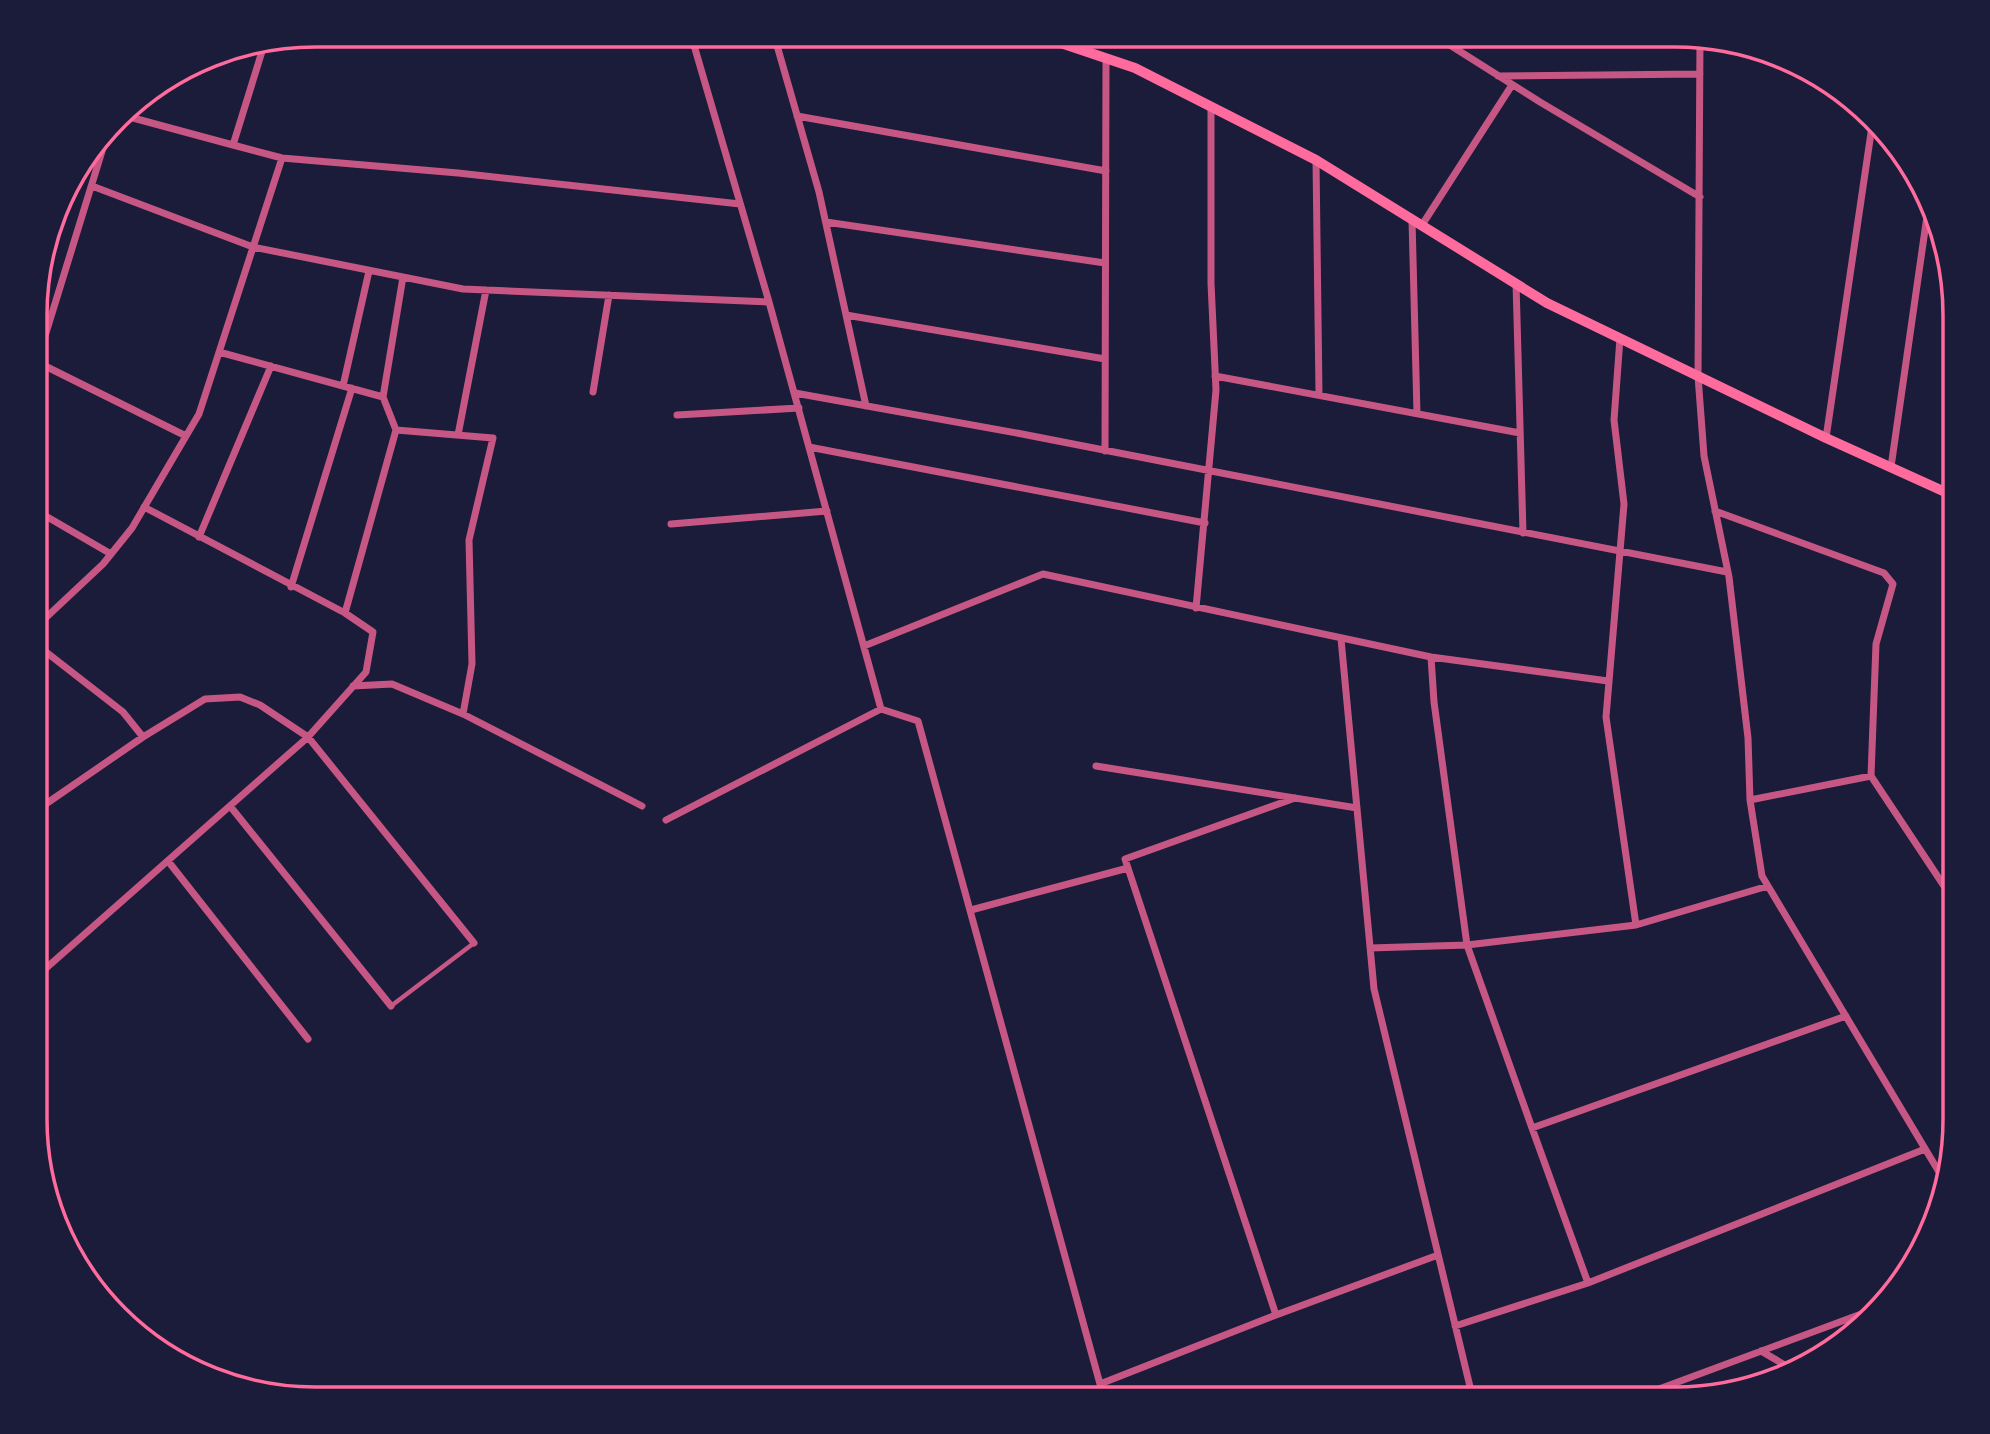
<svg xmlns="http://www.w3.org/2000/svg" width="1990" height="1434" viewBox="0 0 1990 1434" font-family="'Titillium Web',sans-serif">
  <rect width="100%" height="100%" fill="#1b1b3a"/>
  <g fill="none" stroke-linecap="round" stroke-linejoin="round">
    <path stroke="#c65784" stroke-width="4.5" d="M391 1006 474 943"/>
    <path stroke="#c65784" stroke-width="7" d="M774 35 819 192 866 406
      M1434 35 1540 102 1700 197
      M1700 37 1698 376 1704 456 1729 577 1748 738 1750 800 1762 876 1945 1182
      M1498 76 1700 74
      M122 115 233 145
      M797 116 1106 171
      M282 158 458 173 740 204
      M1316 160 1319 395
      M92 186 253 247 463 289 769 302
      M1412 220 1417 413
      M826 222 1105 263
      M1422 225 1512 85
      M1516 283 1523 533
      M846 315 1105 359
      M1620 338 1614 420 1624 504 1606 717 1636 925
      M219 352 383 397
      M37 362 107 135
      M37 362 186 436
      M1215 376 1520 433
      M343 386 369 271
      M593 392 609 295
      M795 393 1022 434 1727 572
      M677 415 799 408
      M396 430 493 438 469 540 472 664 463 714
      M458 435 486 290
      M1826 438 1872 126
      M809 447 1205 523
      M1105 451 1106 58
      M1891 467 1929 202
      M37 511 111 554
      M1715 511 1884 573 1893 584 1876 644 1871 776
      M671 524 827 511
      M199 537 271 366
      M291 587 352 388
      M1196 608 1216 390 1211 283V107
      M345 613 396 430 383 397 403 277
      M37 626 103 564 132 528 199 414 282 158 233 145 264 45
      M1341 639 1374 989 1473 1399
      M37 645 123 712 143 737
      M864 646 1043 574 1431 657 1608 681
      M1431 657 1434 702 1467 945 1532 1128 1846 1016
      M353 686 392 684 463 714 642 806
      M881 709 918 721 1100 1384
      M1096 766 1357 808
      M1750 800 1871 776 1954 901
      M230 806 391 1006
      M37 810 143 737 205 699 240 697 260 705 308 737 474 943
      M666 820 881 709 769 302 691 35
      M168 861 308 1039
      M971 910 1128 868
      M1370 948 1467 945 1636 925 1768 886
      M37 976 308 737 366 672 373 632 345 613 144 507
      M1532 1128 1588 1283
      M1276 1315 1438 1255
      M1455 1326 1588 1283 1925 1149
      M1761 1351 1795 1371
      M1106 1399 1100 1384 1276 1315 1125 859 1295 798
      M1632 1399 1872 1310"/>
    <path stroke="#ff6b9d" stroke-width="10" d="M1037 35 1135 68 1316 160 1547 303 1826 438 1954 496"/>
  </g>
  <path d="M0 0H1990V1434H0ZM315 47H1675A268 268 0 0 1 1943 315V1119A268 268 0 0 1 1675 1387H315A268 268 0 0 1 47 1119V315A268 268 0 0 1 315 47Z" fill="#1b1b3a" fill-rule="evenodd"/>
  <path fill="none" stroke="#ff6b9d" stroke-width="3.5" d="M315 47H1675A268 268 0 0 1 1943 315V1119A268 268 0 0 1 1675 1387H315A268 268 0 0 1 47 1119V315A268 268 0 0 1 315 47Z"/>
</svg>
